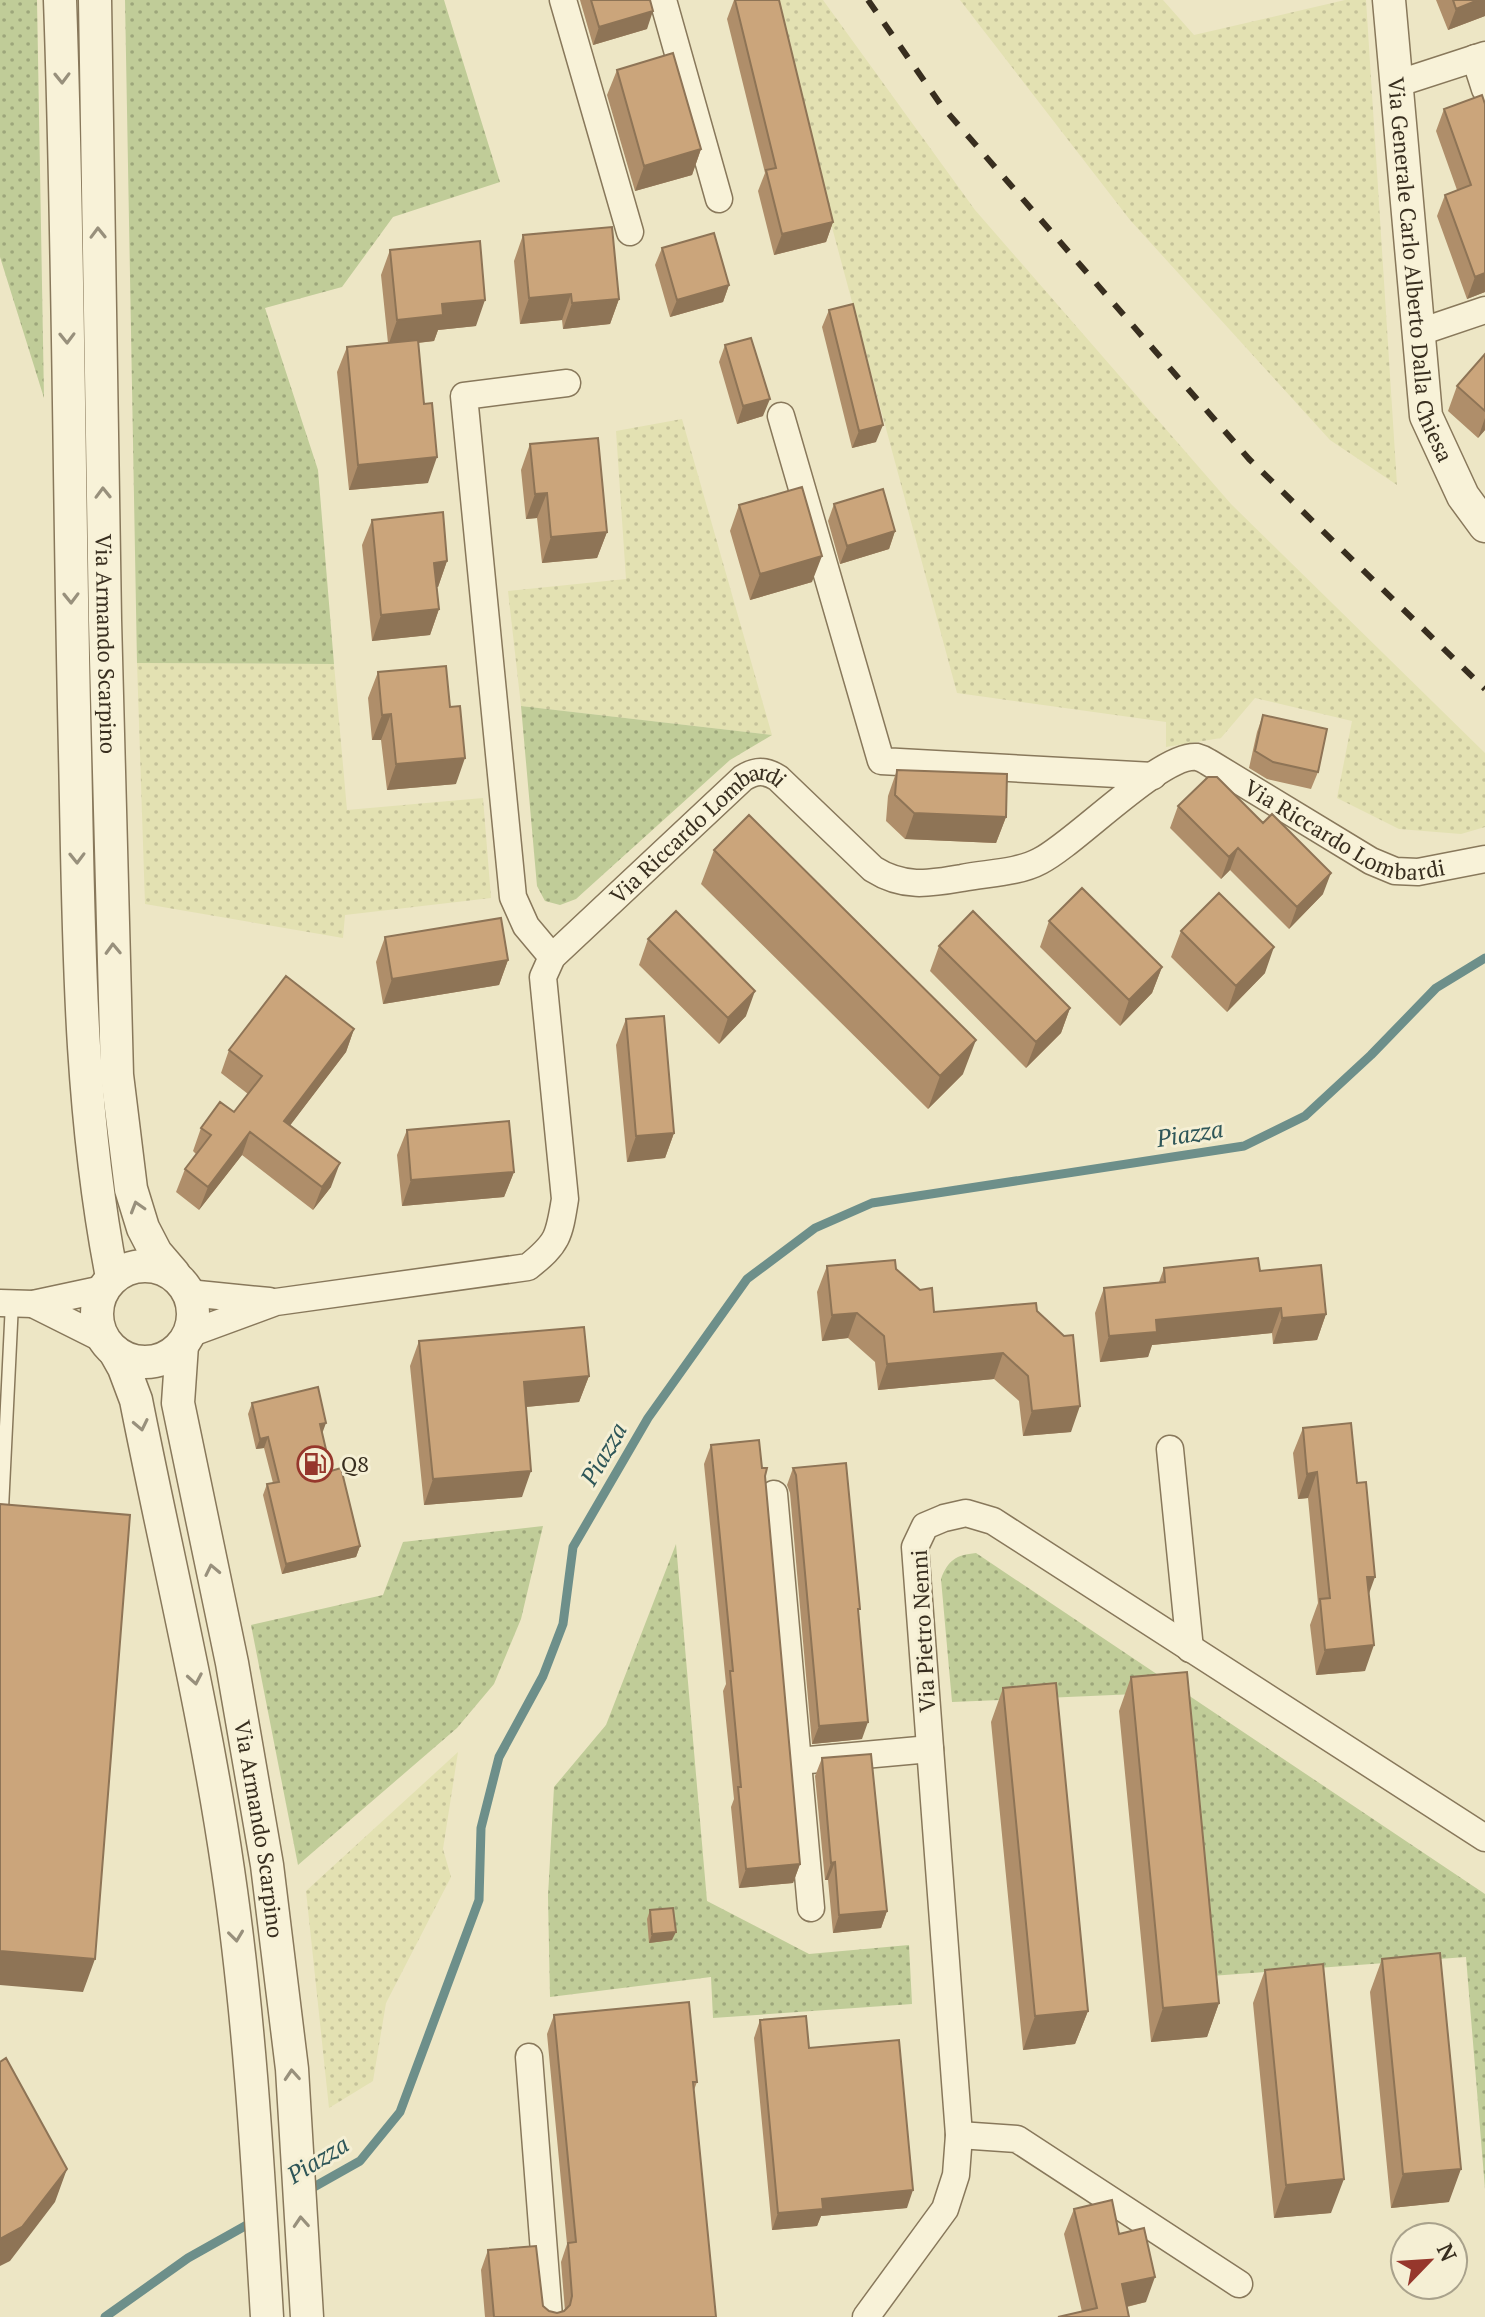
<svg xmlns="http://www.w3.org/2000/svg" width="1485" height="2317" viewBox="0 0 1485 2317" font-family="'PT Serif',serif">
  <defs>
    <pattern id="farmland-dots" width="8" height="8" patternUnits="userSpaceOnUse" patternTransform="scale(2)"><rect width="8" height="8" fill="#e3e1b2"/><path d="M2 2h.1M6 6h.1" fill="none" stroke="#c4c199" stroke-width="1.8" stroke-linecap="round"/></pattern>
    <pattern id="grass-dots" width="8" height="8" patternUnits="userSpaceOnUse" patternTransform="scale(2)"><rect width="8" height="8" fill="#c0cc98"/><path d="M2 2h.1M6 6h.1" fill="none" stroke="#9da67b" stroke-width="1.8" stroke-linecap="round"/></pattern>
  </defs>
  <rect width="100%" height="100%" fill="#ede6c5"/>
  <path fill="url(#farmland-dots)" d="M771 0H823L975 210 1231 504 1485 753V827L1461 834 1399 829 1337 798 1352 721 1255 698 1221 738 1166 747V722L957 693Z
    M960 0H1163L1194 35 1345 0H1366L1397 485 1330 440 1130 220Z
    M682 419 772 735 521 706 508 591 626 579 616 431Z
    M137 663 334 664 347 810 483 798 491 898 345 915 343 938 145 904Z
    M458 1752 443 1849 451 1877 386 2003 373 2081 329 2108 306 1891Z"/>
  <path fill="url(#grass-dots)" d="M0 0H37L44 398 0 257Z
    M125 0H444L500 182 393 217 342 287 265 308 318 470 334 664 137 663Z
    M521 706 772 735 730 760 576 899 560 905 545 901 537 886Z
    M543 1526 521 1619 494 1684 457 1728 298 1865 251 1625 383 1595 403 1542Z
    M676 1544 707 1901 809 1954 909 1945 912 2004 713 2018 711 1977 550 1997 548 1896 554 1787 606 1725Z
    M976 1553 1485 1894V2189L1466 1957 1211 1976 1182 1692 952 1702 941 1579C948 1560 956 1555 976 1553Z"/>
  <g fill="none" stroke-linecap="round" stroke-linejoin="round">
    <path stroke="#6d8f8a" stroke-width="9" d="M305 2192 360 2161 400 2112 479 1900 481 1828 499 1757 543 1676 563 1624 573 1547 648 1418 747 1279 815 1228 872 1203 1244 1146 1305 1116 1371 1055 1436 988 1485 958
      M105 2317 188 2258 254 2221"/>
    <defs>
      <path id="service" d="M2 1509 12 1303"/>
      <g id="minor">
        <path d="M563 0 630 232"/>
        <path d="M663 0 719 199"/>
        <path d="M1475 58 1485 89"/>
        <path d="M1396 84 1485 55"/>
        <path d="M1417 333 1485 310"/>
        <path d="M781 416 881 761 1153 776"/>
        <path d="M552 957 526 926 513 897 464 396 567 383"/>
        <path d="M188 1293 269 1301"/>
        <path d="M0 1303 33 1304 103 1289"/>
        <path d="M33 1304 103 1339"/>
        <path id="s1" d="M189 1334 276 1302 528 1267C558 1243 559 1237 565 1199L543 977 552 957 743 778C756 770 765 770 778 778L873 869C903 888 928 884 962 878 986 873 1018 873 1040 861 1076 843 1161 753 1197 757 1201 758 1205 760 1208 762L1371 861 1395 871 1418 872 1485 859"/>
        <path d="M1170 1449 1190 1649"/>
        <path d="M774 1494 811 1908"/>
        <path d="M798 1761 930 1749"/>
        <path d="M529 2057 549 2317"/>
        <path d="M959 2135 1017 2139 1239 2284"/>
        <path d="M866 2317 945 2209 956 2175 959 2135 915 1547 925 1526 944 1518 966 1513 993 1521 1485 1838"/>
      </g>
      <g id="tertiary">
        <path d="M60 0C69 251 69 501 75 752 79 929 78 1103 112 1277"/>
        <path id="s2" d="M95 0 105 620 117 1075 131 1189 143 1228 156 1253 174 1274"/>
        <path id="s3" d="M1389 0 1426 416 1463 496 1485 526"/>
        <circle cx="145" cy="1314" r="48"/>
        <path id="s4" d="M182 1345 178 1403 232 1663 267 1865 292 2069 307 2317"/>
        <path d="M115 1352 124 1368 136 1400C167 1557 205 1712 228 1870 250 2019 258 2168 267 2317"/>
      </g>
    </defs>
    <use href="#service" stroke="#88785b" stroke-width="15"/>
    <use href="#minor" stroke="#88785b" stroke-width="29"/>
    <use href="#tertiary" stroke="#88785b" stroke-width="35"/>
    <use href="#service" stroke="#f8f2d8" stroke-width="12"/>
    <use href="#minor" stroke="#f8f2d8" stroke-width="26"/>
    <use href="#tertiary" stroke="#f8f2d8" stroke-width="32"/>
    <path stroke="#382e1f" stroke-width="6" stroke-dasharray="14 14" stroke-linecap="butt" d="M868 0 941 105 1249 459 1485 689"/>
  </g>
  <path fill="#af8e6a" d="M580 0H650L647 29 593 45Z
    M734 0H779L833 222 826 242 774 255 758 191 765 173 727 19Z
    M1436 0H1485V16L1448 30Z
    M617 70 701 149 692 175 635 191 607 95Z
    M1482 95 1485 292 1467 299 1437 216 1445 195 1457 190 1436 131 1444 109Z
    M523 235 619 299 610 324 563 329 562 320 520 324 514 261Z
    M662 248 729 285 723 302 670 317 655 265Z
    M390 250 476 326 438 330 434 341 418 343 428 483 349 490 337 372 347 347 388 343 381 275Z
    M829 310 876 442 852 448 822 327Z
    M725 345 763 416 737 424 719 362Z
    M1485 354V430L1478 438 1448 411 1457 386Z
    M530 444 607 532 597 558 542 563 537 518 526 519 521 470Z
    M834 504 895 531 889 549 840 564 828 521Z
    M739 505 812 582 750 600 730 531Z
    M372 520 447 561 438 587H437L439 609 430 635 372 641 362 545Z
    M378 672 456 784 387 790 381 740H372L368 698Z
    M1263 715 1318 772 1311 789 1267 779 1249 768 1257 732Z
    M897 770 1006 817 996 843 905 839 886 821 888 796Z
    M1178 806 1323 894 1289 929 1230 870 1221 879 1170 828Z
    M714 850 963 1074 928 1109 701 884Z
    M1049 921 1162 967 1152 993 1120 1026 1040 947Z
    M1181 931 1265 973 1227 1012 1171 957Z
    M385 937 508 960 499 985 383 1004 376 962Z
    M648 939 746 1016 719 1044 639 965Z
    M939 946 1070 1008 1061 1033 1026 1068 930 971Z
    M626 1019 674 1133 665 1158 627 1162 616 1045Z
    M354 1029 346 1052 290 1125 331 1187 313 1210 242 1155 199 1210 176 1192 185 1169 196 1154 193 1151 201 1128 234 1112 248 1094 221 1073 229 1050Z
    M407 1130 514 1172 504 1197 402 1206 397 1155Z
    M827 1266 896 1269 934 1312 1037 1311 1071 1432 1023 1436 1019 1401 994 1379 878 1390 875 1362 848 1338 822 1341 817 1292Z
    M1164 1268 1260 1271 1326 1314 1317 1340 1273 1344 1272 1333 1152 1345 1148 1357 1100 1362 1095 1313 1104 1288 1159 1282Z
    M419 1341 589 1376 579 1402 526 1407 522 1497 424 1505 410 1366Z
    M252 1403 322 1434 331 1471 360 1546 356 1557 282 1574 263 1495 267 1484 273 1483 264 1448 256 1449 248 1414Z
    M1303 1428 1369 1595 1365 1671 1316 1675 1310 1625 1318 1603 1308 1498 1298 1499 1293 1453Z
    M711 1445 762 1468 765 1476 800 1864 793 1883 739 1888 731 1807 734 1799 723 1691 726 1684 704 1464Z
    M793 1468 858 1614 862 1739 812 1744 790 1493 787 1485Z
    M1131 1677 1219 2003 1207 2037 1151 2042 1119 1711Z
    M1003 1688 1088 2011 1075 2044 1023 2050 991 1722Z
    M822 1758 887 1911 881 1928 833 1933 828 1880H825L815 1776Z
    M650 1910 672 1940 649 1943 647 1919Z
    M1382 1959 1449 2202 1391 2208 1370 1992Z
    M1265 1970 1331 2213 1274 2218 1253 2003Z
    M554 2015 697 2082 694 2090 716 2317H485L481 2270 488 2250 549 2311 557 2313 565 2311 561 2262 567 2244 547 2034Z
    M760 2020 907 2208 821 2216 817 2226 772 2230 754 2038Z
    M1074 2209 1119 2234 1146 2302 1127 2307 1082 2312 1064 2234Z"/>
  <path fill="#8e7456" d="M1478 0H1485V16L1448 30 1456 9Z
    M653 11 647 29 593 45 599 27Z
    M701 149 692 175 635 191 644 166Z
    M833 222 826 242 774 255 782 234Z
    M1485 273V292L1467 299 1475 277Z
    M729 285 723 302 670 317 677 300Z
    M571 294 562 320 520 324 529 298Z
    M619 299 610 324 563 329 572 303Z
    M485 300 476 326 438 330 434 341 388 346 397 320 442 304Z
    M770 399 763 416 737 424 743 406Z
    M1485 418V430L1478 438Z
    M883 425 876 442 852 448 859 431Z
    M437 457 428 483 349 490 358 465Z
    M547 493 537 518 526 519 535 494Z
    M895 531 889 549 840 564 847 546Z
    M607 532 597 558 542 563 551 537Z
    M822 556 812 582 750 600 760 574Z
    M447 561 438 587 425 588 434 563Z
    M439 609 430 635 372 641 381 615Z
    M391 714 381 740H372L382 715Z
    M465 758 456 784 387 790 396 764Z
    M914 813 1006 817 996 843 905 839Z
    M1238 848 1230 870 1221 879 1229 857Z
    M1331 873 1323 894 1289 929 1297 907Z
    M1274 947 1265 973 1227 1012 1236 986Z
    M508 960 499 985 383 1004 392 979Z
    M1162 967 1152 993 1120 1026 1129 1000Z
    M755 991 746 1016 719 1044 728 1018Z
    M1070 1008 1061 1033 1026 1068 1036 1042Z
    M354 1029 346 1052 276 1144 284 1121Z
    M976 1040 963 1074 928 1109 940 1076Z
    M250 1132 242 1155 199 1210 208 1187Z
    M674 1133 665 1158 627 1162 636 1136Z
    M340 1163 331 1187 313 1210 322 1187Z
    M514 1172 504 1197 402 1206 411 1180Z
    M1281 1308 1272 1333 1152 1345 1148 1357 1100 1362 1109 1336 1156 1320Z
    M857 1313 848 1338 822 1341 832 1315Z
    M1326 1314 1317 1340 1273 1344 1282 1318Z
    M1003 1353 994 1379 878 1390 887 1364Z
    M589 1376 579 1402 514 1408 524 1382Z
    M1080 1406 1071 1432 1023 1436 1032 1411Z
    M326 1423 322 1434 320 1424Z
    M268 1437 264 1448 256 1449 260 1439Z
    M531 1471 522 1497 424 1505 433 1479Z
    M1317 1472 1308 1498 1298 1499 1307 1474Z
    M360 1546 356 1557 282 1574 286 1564Z
    M1367 1577H1375L1366 1602Z
    M1374 1645 1365 1671 1316 1675 1325 1650Z
    M868 1722 862 1739 812 1744 819 1726Z
    M835 1862 828 1880H825L831 1863Z
    M800 1864 793 1883 739 1888 746 1869Z
    M887 1911 881 1928 833 1933 839 1915Z
    M676 1932 672 1940 649 1943 652 1934Z
    M0 1951 95 1959 83 1992 0 1985Z
    M1219 2003 1207 2037 1151 2042 1163 2008Z
    M1088 2011 1075 2044 1023 2050 1035 2016Z
    M67 2169 55 2202 10 2261 0 2266V2239Z
    M1461 2169 1449 2202 1391 2208 1403 2174Z
    M1344 2179 1331 2213 1274 2218 1286 2185Z
    M913 2190 907 2208 821 2216 817 2226 772 2230 778 2213 822 2199Z
    M1155 2277 1146 2302 1112 2310 1122 2284Z"/>
  <path fill="#cba57b" stroke="#8e7456" stroke-width="2" d="M591 0H650L653 11 599 27Z
    M735 0H779L833 222 782 234 766 170 776 168Z
    M1453 0H1478L1456 9Z
    M673 53 701 149 644 166 617 70Z
    M1482 95 1485 104V273L1475 277 1445 195 1471 185 1444 109Z
    M612 227 619 299 572 303 571 294 529 298 523 235Z
    M714 233 729 285 677 300 662 248Z
    M480 241 485 300 442 304 443 315 397 320 390 250Z
    M853 304 883 425 859 431 829 310Z
    M751 338 770 399 743 406 725 345Z
    M418 340 424 404 432 403 437 457 358 465 347 347Z
    M1485 354V411L1457 386Z
    M598 438 607 532 551 537 547 493 535 494 530 444Z
    M802 487 822 556 760 574 739 505Z
    M883 489 895 531 847 546 834 504Z
    M443 512 447 561 434 563 439 609 381 615 372 520Z
    M446 666 450 707 460 706 465 758 396 764 391 714 382 715 378 672Z
    M1263 715 1327 729 1318 772 1273 762 1255 751Z
    M897 770 1007 774 1006 817 914 813 895 795Z
    M1208 777H1217L1263 823 1272 814 1331 873 1297 907 1238 848 1229 857 1178 806Z
    M749 815 976 1040 940 1076 714 850Z
    M1082 888 1162 967 1129 1000 1049 921Z
    M1219 893 1274 947 1236 986 1181 931Z
    M676 911 755 991 728 1018 648 939Z
    M973 911 1070 1008 1036 1042 939 946Z
    M501 918 508 960 392 979 385 937Z
    M286 976 354 1029 284 1121 340 1163 322 1187 250 1132 208 1187 185 1169 211 1135 201 1128 220 1102 234 1112 262 1076 229 1050Z
    M664 1016 674 1133 636 1136 626 1019Z
    M509 1121 514 1172 411 1180 407 1130Z
    M1258 1258 1260 1271 1321 1265 1326 1314 1282 1318 1281 1308 1156 1320 1157 1332 1109 1336 1104 1288 1165 1282 1164 1268Z
    M895 1260 896 1269 920 1290 932 1288 934 1312 1036 1303 1037 1311 1064 1336 1073 1335 1080 1406 1032 1411 1028 1376 1003 1353 887 1364 884 1336 857 1313 832 1315 827 1266Z
    M584 1327 589 1376 524 1382 531 1471 433 1479 419 1341Z
    M318 1387 326 1423 320 1424 331 1471 341 1468 360 1546 286 1564 267 1484 279 1482 268 1437 260 1439 252 1403Z
    M1351 1423 1357 1483 1366 1482 1375 1577H1367L1374 1645 1325 1650 1320 1599 1330 1598 1317 1472 1307 1474 1303 1428Z
    M759 1440 762 1468H767L765 1476 800 1864 746 1869 738 1787H741L730 1671H733L711 1445Z
    M846 1463 860 1609H858L868 1722 819 1726 796 1475 793 1468Z
    M0 1504 130 1515 95 1959 0 1951Z
    M1187 1672 1219 2003 1163 2008 1131 1677Z
    M1056 1683 1088 2011 1035 2016 1003 1688Z
    M871 1754 887 1911 839 1915 835 1862 831 1863 822 1758Z
    M673 1908 676 1932 652 1934 650 1910Z
    M1440 1953 1461 2169 1403 2174 1382 1959Z
    M1323 1964 1344 2179 1286 2185 1265 1970Z
    M689 2002 697 2082H693L716 2317H494L488 2250 536 2246 543 2306 549 2311 557 2313 564 2311 570 2305 572 2296 568 2243 576 2242 554 2015Z
    M806 2016 809 2048 899 2040 913 2190 822 2199 823 2209 778 2213 760 2020Z
    M6 2058 67 2169 22 2227 0 2239V2062Z
    M1112 2200 1119 2234 1144 2228 1155 2277 1122 2284 1129 2317H1058L1097 2308 1074 2209Z"/>
  <defs><path id="oneway-chevron" d="M-2-3.5L2.5 0L-2 3.5" fill="none" stroke-width="1.6" stroke-linecap="round" stroke-linejoin="round" transform="scale(2)"/></defs>
  <g stroke="#98907c">
    <use href="#oneway-chevron" transform="translate(62 78) rotate(89)"/>
    <use href="#oneway-chevron" transform="translate(98 233) rotate(-91)"/>
    <use href="#oneway-chevron" transform="translate(67 338) rotate(89)"/>
    <use href="#oneway-chevron" transform="translate(103 493) rotate(-91)"/>
    <use href="#oneway-chevron" transform="translate(71 598) rotate(89)"/>
    <use href="#oneway-chevron" transform="translate(77 858) rotate(89)"/>
    <use href="#oneway-chevron" transform="translate(113 949) rotate(-92)"/>
    <use href="#oneway-chevron" transform="translate(137 1207) rotate(-107)"/>
    <use href="#oneway-chevron" transform="translate(141 1425) rotate(78)"/>
    <use href="#oneway-chevron" transform="translate(212 1570) rotate(-102)"/>
    <use href="#oneway-chevron" transform="translate(195 1679) rotate(80)"/>
    <use href="#oneway-chevron" transform="translate(236 1936) rotate(83)"/>
    <use href="#oneway-chevron" transform="translate(292 2075) rotate(-94)"/>
    <use href="#oneway-chevron" transform="translate(301 2222) rotate(-94)"/>
  </g>
  <defs>
    <symbol id="fuel-ring" viewBox="-11 -11 22 22"><circle r="9.5" fill="#f5efd4" stroke="#96372c" stroke-width="1.5"/><path d="M-5.5-6h7V0h2V4h1.3V-2.5L3-4.5l.8-.8L6-3V5H2.5V1h-1V6h-7ZM-4.2-4.7v3.2H.2V-4.7Z" fill="#96372c"/></symbol>
  </defs>
  <g fill-rule="evenodd">
    <use href="#fuel-ring" x="295" y="1444" width="40" height="40"/>
  </g>
  <g text-anchor="middle" stroke-width="6" stroke-linejoin="round" paint-order="stroke">
    <g font-size="22" fill="#382e1f" stroke="#f5efd4">
      <text dy="8" stroke="none"><textPath href="#s3" startOffset="272">Via Generale Carlo Alberto Dalla Chiesa</textPath></text>
      <text dy="8" stroke="none"><textPath href="#s2" startOffset="644">Via Armando Scarpino</textPath></text>
      <text dy="8" stroke="none"><textPath href="#s1" startOffset="1634">Via Riccardo Lombardi</textPath></text>
      <text dy="8" stroke="none"><textPath href="#s1" startOffset="868">Via Riccardo Lombardi</textPath></text>
      <text transform="translate(923 1631) rotate(-93)" y="8">Via Pietro Nenni</text>
      <text dy="8" stroke="none"><textPath href="#s4" startOffset="492">Via Armando Scarpino</textPath></text>
    </g>
    <g font-size="22" fill="#382e1f" stroke="#f5efd4" text-anchor="start">
      <text x="341" y="1472">Q8</text>
    </g>
    <g font-size="24" font-style="italic" fill="#2e5658" stroke="#f5efd4">
      <text transform="translate(1190 1134) rotate(-9)" y="8">Piazza</text>
      <text transform="translate(604 1454) rotate(-60)" y="8">Piazza</text>
      <text transform="translate(318 2160) rotate(-32)" y="8">Piazza</text>
    </g>
  </g>
  <g transform="translate(1429 2261) rotate(65)"><circle r="38" fill="#f5efd4" stroke="#a9a28c" stroke-width="2"/>
  <path d="M0-6L14 30L0 20L-14 30Z" fill="#96372c"/>
  <text y="-12" font-size="22" font-weight="bold" text-anchor="middle" fill="#382e1f">N</text>
  </g>
</svg>
